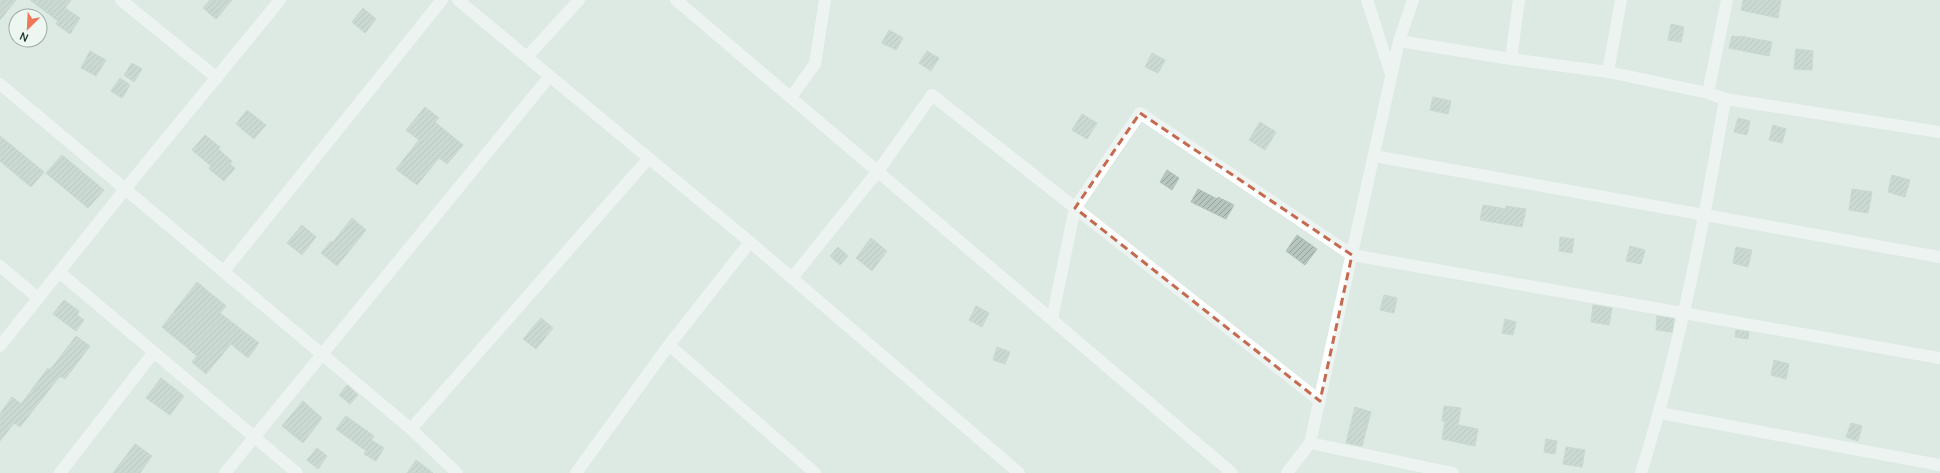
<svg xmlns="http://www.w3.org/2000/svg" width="1940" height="473" viewBox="0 0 1940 473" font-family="Manrope,sans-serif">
  <defs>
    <pattern id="building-hatch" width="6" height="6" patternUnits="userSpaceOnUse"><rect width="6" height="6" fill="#b6c6bf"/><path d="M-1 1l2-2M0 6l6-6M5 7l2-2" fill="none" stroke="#93a29c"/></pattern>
  </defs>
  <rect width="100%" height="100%" fill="#dde9e3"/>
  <path fill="url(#building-hatch)" stroke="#b0c2ba" d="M0 0H16L0 20Z
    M30 0H71L65 8 80 18 70 34 56 24 58 21Z
    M210 0H232L216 19 203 8Z
    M1743 0H1781L1778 18 1741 10Z
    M363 8 376 19 365 33 352 22Z
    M1671 24 1684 27 1681 42 1668 40Z
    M889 30 903 38 896 50 882 43Z
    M1732 36 1740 37V36L1772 42 1769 56 1729 48Z
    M1796 49 1813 51 1812 70 1794 69Z
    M90 51 106 60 96 76 81 68Z
    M927 51 939 58 931 71 919 63Z
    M1152 53 1165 60 1158 73 1145 67Z
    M132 63 142 69 134 82 124 75Z
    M120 78 130 85 122 98 111 91Z
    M1433 97 1451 101 1448 114 1430 110Z
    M425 107 439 118 435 122 463 145 447 164 439 158 417 185 396 169 419 140 406 130Z
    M247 110 266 125 254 139 236 124Z
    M1082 114 1097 123 1087 139 1072 130Z
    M1738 118 1750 121 1747 135 1734 132Z
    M1260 122 1276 132 1265 150 1249 140Z
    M1773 125 1786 129 1782 143 1769 140Z
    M205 135 220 147 218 149 232 161 230 164 235 168 224 181 209 169 211 166 192 150Z
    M0 136 44 172 31 187 0 161Z
    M62 155 104 190 88 208 46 173Z
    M1167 170 1179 178 1172 190 1160 182Z
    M1892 175 1910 180 1905 197 1888 192Z
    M1198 189 1217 199 1218 197 1234 205 1226 219 1191 202Z
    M1852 189 1872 192 1868 213 1849 210Z
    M1483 205 1506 209V206L1526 209 1522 227 1480 220Z
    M352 218 366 230 337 266 321 253 331 241 333 242Z
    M302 225 316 237 302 255 287 243Z
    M1297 235 1317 249 1305 265 1286 251Z
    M1560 237 1574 239 1572 253 1559 251Z
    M871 238 887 251 872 271 856 258Z
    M1630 246 1645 250 1641 264 1626 261Z
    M838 247 848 256 840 265 830 256Z
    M1736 247 1752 250 1748 267 1733 263Z
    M197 282 226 306 220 313 259 343 248 358 231 344 206 374 192 362 197 356 162 327Z
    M1384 295 1397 298 1394 313 1380 310Z
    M64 300 79 311 77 315 84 320 76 331 53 314Z
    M1593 305 1612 308 1609 325 1591 322Z
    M976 306 989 313 982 327 969 320Z
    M1657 316 1674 319 1672 332 1656 330Z
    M541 318 553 328 536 349 523 339Z
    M1505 319 1516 322 1513 335 1502 333Z
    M1736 330 1749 332 1748 339 1735 337Z
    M76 336 90 346 65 379 60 376 20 427 14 423 0 441V414L12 397 21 404 48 368 50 370Z
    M997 347 1010 352 1005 364 993 360Z
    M1774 360 1789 364 1786 379 1771 375Z
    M161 378 184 396 170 415 146 398Z
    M347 385 358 395 350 404 339 395Z
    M303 401 322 418 303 443 282 426Z
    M1444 406 1461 408 1458 425 1478 429 1475 446 1442 439 1445 421H1442Z
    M1355 407 1371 412 1362 446 1346 443Z
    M346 416 374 436 371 440 384 448 376 461 364 454 366 451 336 429Z
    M1851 423 1862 426 1858 441 1846 437Z
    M1546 439 1557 441 1555 454 1544 452Z
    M135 444 152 456 140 473H113Z
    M1566 447 1585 450 1582 467 1563 464Z
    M317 448 327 456 318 469 307 460Z
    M416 460 433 473H407Z"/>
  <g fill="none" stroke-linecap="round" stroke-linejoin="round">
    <path stroke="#fff" stroke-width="12" d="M121 0 217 78
      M458 0 750 242 1019 473
      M676 0 1232 473
      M1367 0 1391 74
      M1399 41 1511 59 1608 72 1708 93 1725 99 1940 132
      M527 57 579 0
      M1511 59 1519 0
      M1608 72 1621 0
      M0 84 411 429 457 473
      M1708 93 1727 0
      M791 97 815 64 825 0
      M1374 156 1940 257
      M0 266 38 298
      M224 271 442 0
      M59 272 297 473
      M792 278 878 171 932 95 1320 401
      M1052 319 1075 208 1140 113 1352 255 1940 358
      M669 345 815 473
      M0 346 126 188 280 0
      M1660 413 1940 465
      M411 429 649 158
      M1310 443 1453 473
      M60 473 154 352
      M225 473 550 76
      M576 473 669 345 750 242
      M1287 473 1310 443 1399 41 1413 0
      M1641 473C1679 351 1704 225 1725 99"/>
  </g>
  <path d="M0 0H1940V473H0ZM1140 113 1352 255 1320 401 1075 208Z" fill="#dde9e3" fill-opacity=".55" fill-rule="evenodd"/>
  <path fill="none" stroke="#c56a4e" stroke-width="3" stroke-dasharray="8 5" stroke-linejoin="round" d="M1140 113 1352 255 1320 401 1075 208Z"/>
  <g transform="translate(28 28) rotate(204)"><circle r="19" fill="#edf6f1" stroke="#9baaa4"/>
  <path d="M0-3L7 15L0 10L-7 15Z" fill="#ef7755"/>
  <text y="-6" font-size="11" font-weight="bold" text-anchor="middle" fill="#1f3831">N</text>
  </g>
</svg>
